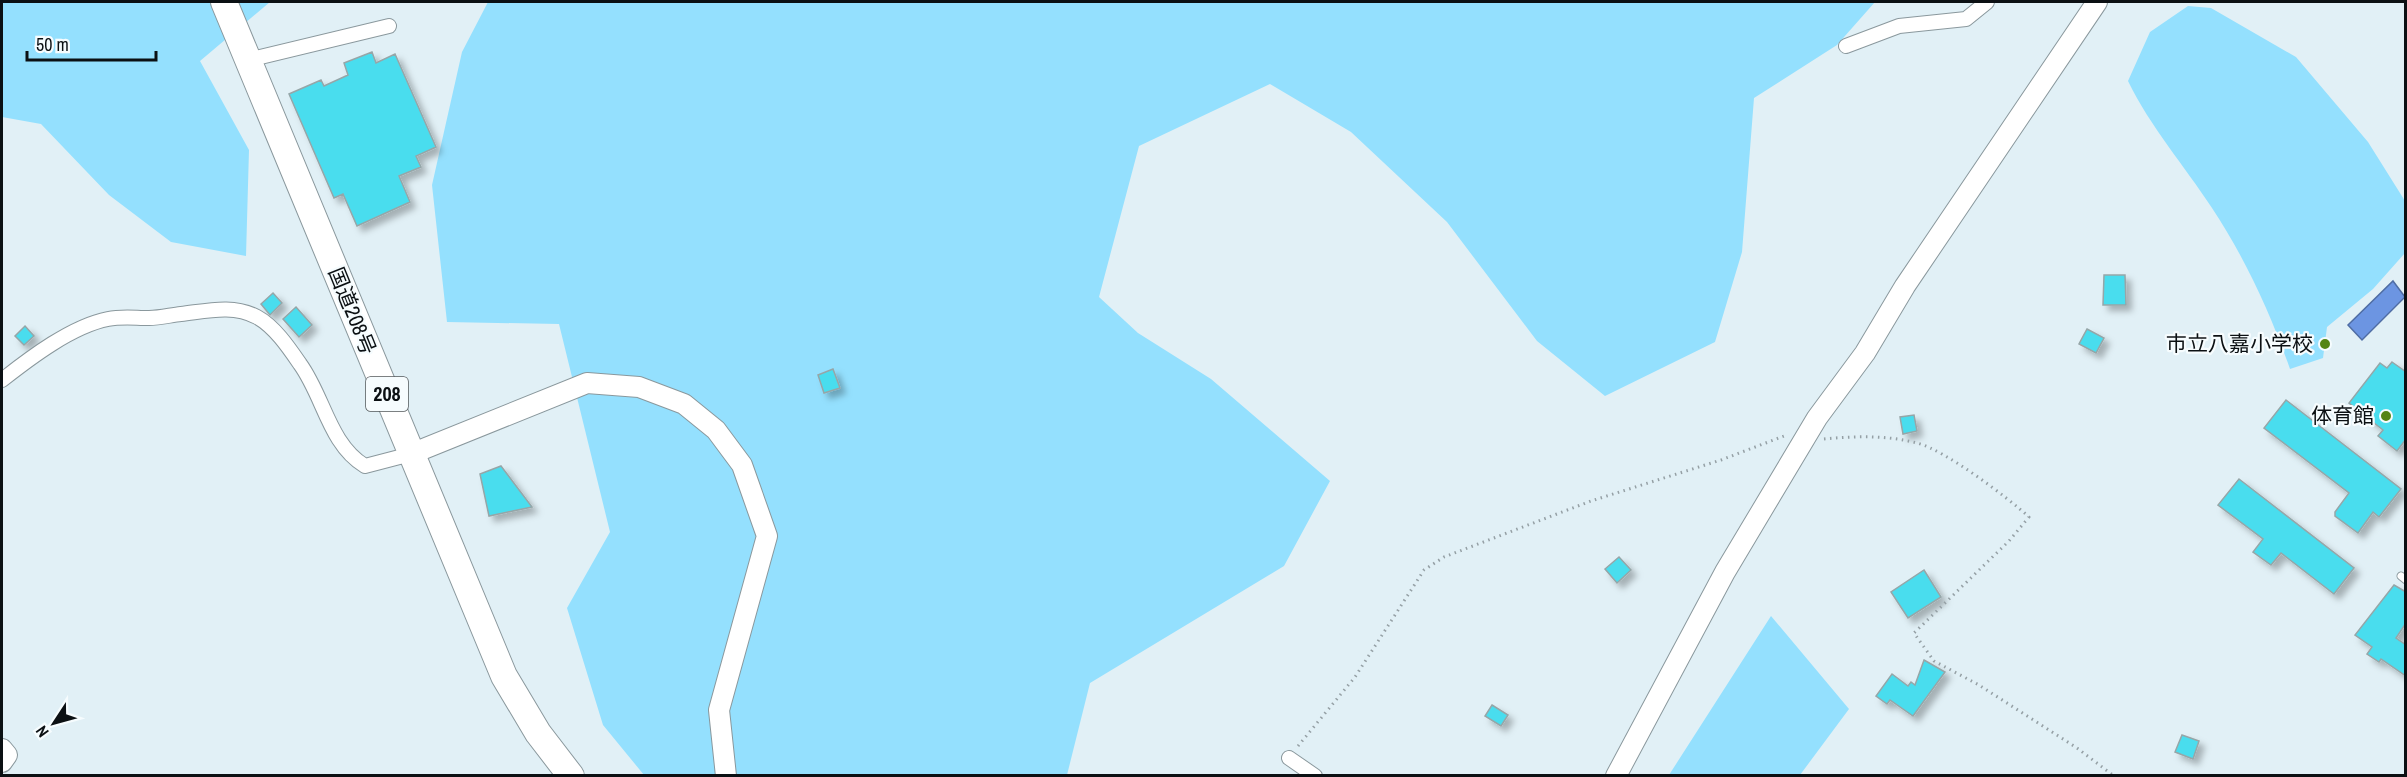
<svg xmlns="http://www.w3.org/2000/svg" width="2407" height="777" viewBox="0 0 2407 777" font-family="'Archivo Narrow','Noto Sans JP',sans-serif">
  <defs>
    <filter id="shadow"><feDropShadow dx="5.5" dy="5.5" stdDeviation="3" flood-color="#0004"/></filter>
  </defs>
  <rect width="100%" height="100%" fill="#e1f0f6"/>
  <path fill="#94e0fe" d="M2 2H270L200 61 249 150 246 256 171 242 109 195 41 124 2 117Z
    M488 2H1875L1837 45 1754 98 1742 252 1715 342 1605 396 1537 341 1447 222 1351 132 1270 84 1139 146 1099 297 1138 333 1211 379 1330 481 1284 566 1090 683 1067 775H644L603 725 567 608 610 532 559 324 447 322 432 185 462 52Z
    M2188 6 2211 8 2296 57 2368 142 2405 201V253L2373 289 2327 327 2323 358 2290 369C2270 312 2245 258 2212 208 2184 165 2151 128 2128 81L2150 32Z
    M1771 616 1849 709 1800 775H1669Z"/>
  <path fill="#6c95e2" stroke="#4f6da4" stroke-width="1.5" d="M2393 281 2405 297 2362 340 2348 325Z"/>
  <path fill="#4addee" stroke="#96a6a8" stroke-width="1.5" filter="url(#shadow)" d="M372 52 376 63 395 54 436 147 416 156 421 167 399 176 410 202 357 226 343 194 334 198 289 94 321 80 324 86 348 75 344 63Z
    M2104 275H2125L2126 305H2103Z
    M273 293 282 303 270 315 261 304Z
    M296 307 312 325 299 337 283 319Z
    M25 326 34 336 24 345 15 336Z
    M2087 329 2104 338 2096 353 2079 344Z
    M2392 362 2406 372V439L2397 451 2378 436 2383 430 2349 403 2380 363 2387 368Z
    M833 369 840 388 824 393 818 375Z
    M2286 400 2401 489 2379 517 2373 512 2358 533 2335 516V512L2349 493 2264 428Z
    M1914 415 1917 431 1903 434 1900 417Z
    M501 466 532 507 489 516 480 474Z
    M2239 479 2354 568 2334 594 2281 553 2271 565 2253 552 2263 539 2218 505Z
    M1619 557 1631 570 1617 583 1605 569Z
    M1924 570 1941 597 1908 618 1891 592Z
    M2394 585 2406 592V623L2396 638 2406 645V676L2381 659 2379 662 2367 654 2372 647 2355 635Z
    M1924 660 1945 672 1913 716 1890 700 1887 704 1876 696 1892 674 1908 686 1911 682 1915 685Z
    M1492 705 1508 715 1501 726 1485 716Z
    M2182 735 2199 741 2193 759 2175 752Z"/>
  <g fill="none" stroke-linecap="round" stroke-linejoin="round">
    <defs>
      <path id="lane" d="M2401 576 2406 580"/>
      <path id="street" d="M1846 46 1899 26 1966 19 1987 2
        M248 60 389 26
        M2 380C30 358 72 326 108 319 122 316 135 318 149 318 160 318 171 315 181 314 207 311 233 304 257 317 275 327 289 348 300 364 324 397 329 444 365 466L411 454
        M1289 758 1315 776"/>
      <path id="secondary" d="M411 454 587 383 639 387 684 404 716 430 742 465 767 536 719 710 726 776
        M2 749 7 755 2 762
        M1616 776 1725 572 1817 418 1865 353 1905 286 2097 2"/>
      <path id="highway" d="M224 2 504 676 538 733 571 776"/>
    </defs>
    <use href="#lane" stroke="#8a989d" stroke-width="9"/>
    <use href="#street" stroke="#8a989d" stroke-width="16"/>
    <use href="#secondary" stroke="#8a989d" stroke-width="22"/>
    <use href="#highway" stroke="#8a989d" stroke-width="28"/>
    <path stroke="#95a0a5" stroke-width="3" stroke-dasharray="1.5 4.5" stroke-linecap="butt" d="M1824 439C1855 436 1886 435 1917 443 1945 450 2007 497 2029 517L2009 541 1914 633 1934 661 1979 685 2077 748 2114 776
      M1298 746 1355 677 1424 570 1444 557 1591 501 1721 460 1784 436"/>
    <use href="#lane" stroke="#fff" stroke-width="7"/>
    <use href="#street" stroke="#fff" stroke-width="14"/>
    <use href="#secondary" stroke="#fff" stroke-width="20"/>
    <use href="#highway" stroke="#fff" stroke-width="26"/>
  </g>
  <g fill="#558515" stroke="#f6fcfe" stroke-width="2">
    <circle cx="2325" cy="344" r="6"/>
    <circle cx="2386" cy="416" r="6"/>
  </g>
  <g text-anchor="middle" stroke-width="4.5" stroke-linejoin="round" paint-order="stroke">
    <rect fill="#f6fcfe" stroke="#52575a" stroke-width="1.5" x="366" y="377" width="42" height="34" rx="4.5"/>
    <g font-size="20" font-weight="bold" fill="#0b1013">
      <text x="387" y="401">208</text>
    </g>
    <g font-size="21" fill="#0b1013" stroke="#f6fcfe">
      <text transform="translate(352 311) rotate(68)" y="7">国道208号</text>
    </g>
    <g font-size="21" fill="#0b1013" stroke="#f6fcfe" text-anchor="end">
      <text x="2313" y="351">市立八嘉小学校</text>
      <text x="2374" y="423">体育館</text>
    </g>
  </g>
  <rect width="2407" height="777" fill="none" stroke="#0b1013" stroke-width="6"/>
  <g transform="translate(54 723) rotate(234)" stroke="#f6fcfe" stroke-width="4.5" paint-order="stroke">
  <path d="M0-4.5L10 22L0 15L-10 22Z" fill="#0b1013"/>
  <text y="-9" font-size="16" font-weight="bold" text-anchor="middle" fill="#0b1013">N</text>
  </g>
  <path d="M27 51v9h129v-9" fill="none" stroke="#0b1013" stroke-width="3"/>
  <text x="36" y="51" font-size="18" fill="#0b1013" stroke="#f6fcfe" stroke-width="4.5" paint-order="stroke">50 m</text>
</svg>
